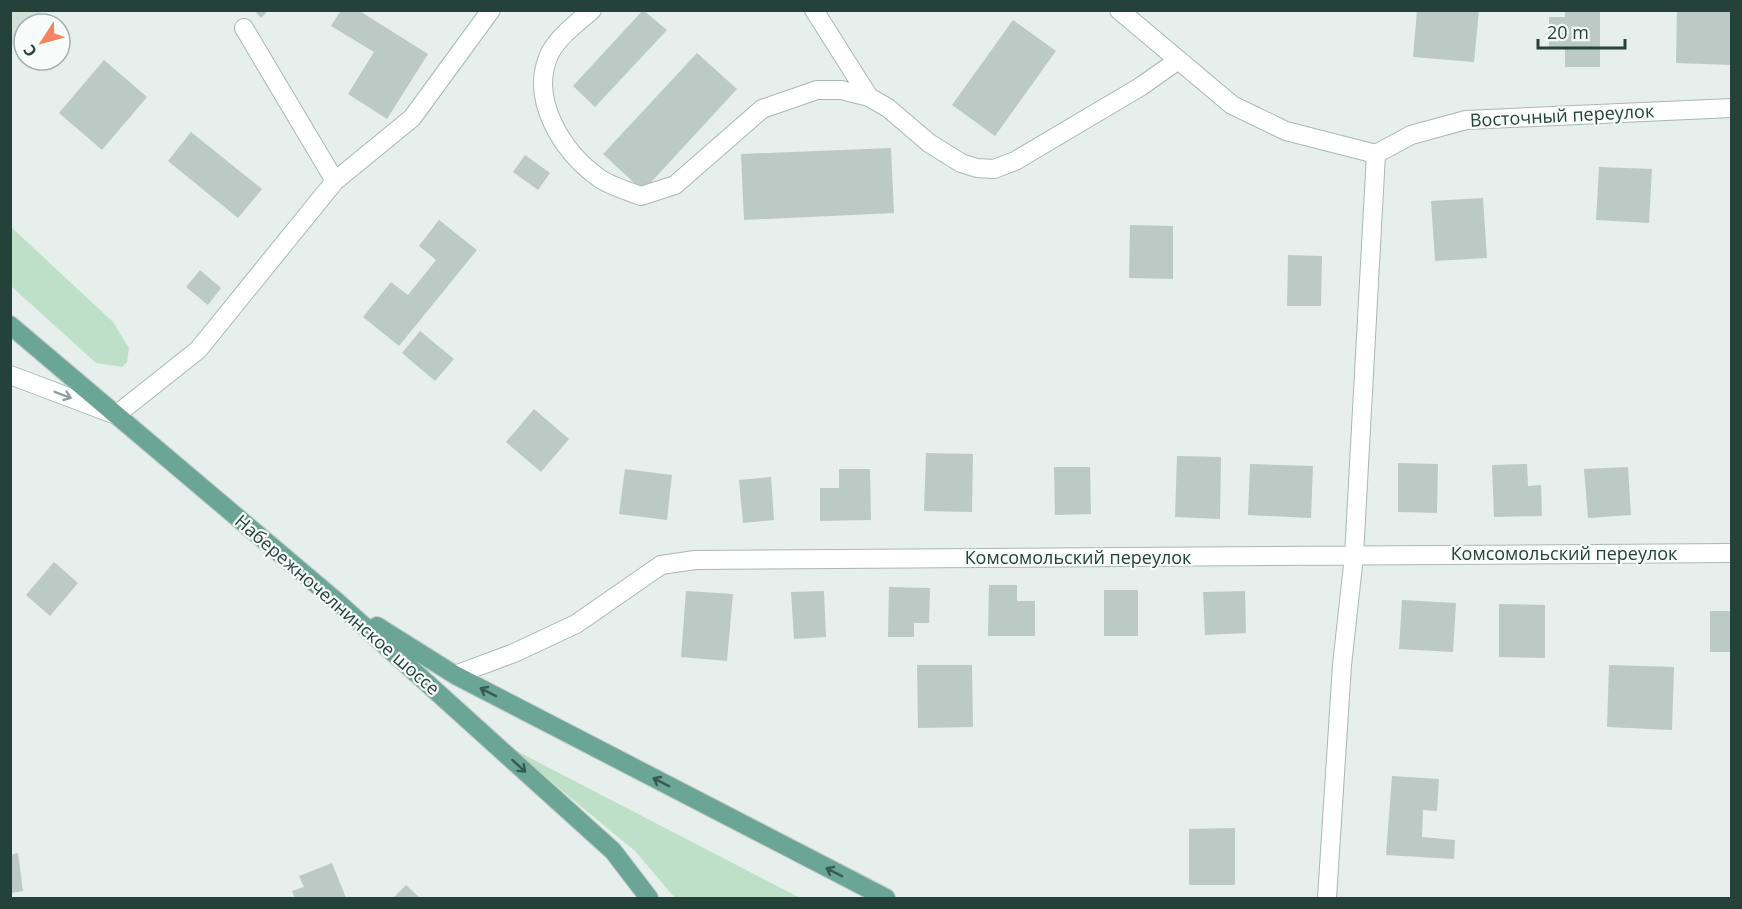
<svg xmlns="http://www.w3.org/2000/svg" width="1742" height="909" viewBox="0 0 1742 909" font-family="'Open Sans',sans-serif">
  <rect width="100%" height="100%" fill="#e6efeb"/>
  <path fill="#d4dfda" d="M11 10 42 11 30 24H24V31L11 47Z"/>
  <path fill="#bfe0c8" d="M10 226 113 322 129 348 127 362 122 367 96 363 11 286Z
    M509 747 800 898H675L635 851Z"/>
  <path fill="#bbcac4" d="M254 10H269L261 18Z
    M341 10H358L428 54 387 119 348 94 374 52 331 26Z
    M643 10 667 30 595 107 573 86Z
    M1417 10H1479L1474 62 1413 57Z
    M1565 10H1600V67H1565V49H1549V17H1565Z
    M1677 10H1732V65L1676 63Z
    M1013 20 1056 51 995 136 952 105Z
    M697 53 737 89 643 191 603 154Z
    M104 60 147 97 102 150 59 113Z
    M191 132 262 189 238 218 168 161Z
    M891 148 894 213 744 220 741 154Z
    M525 155 550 173 538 190 513 172Z
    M1599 167 1652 169 1649 223 1596 220Z
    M1483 198 1487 258 1435 261 1431 201Z
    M439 220 477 250 399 346 363 317 391 282 408 295 436 260 419 246Z
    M1130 225 1173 226V279L1129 278Z
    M1288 255 1322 256 1321 306H1287Z
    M200 270 221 288 208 305 186 287Z
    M420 331 454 359 435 381 402 353Z
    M534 409 569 439 541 472 506 442Z
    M926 453 973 454 972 512 924 511Z
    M1177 456 1221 457 1220 519 1175 517Z
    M1398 463 1438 464 1437 513 1398 512Z
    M1250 464 1313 466 1311 518 1248 515Z
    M1527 464 1528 486 1541 485 1542 516 1494 517 1492 465Z
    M1054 467H1090L1091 514 1055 515Z
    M1628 467 1631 515 1588 518 1584 469Z
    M625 469 672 475 667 520 619 514Z
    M839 469H870L871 520 820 521V488H839Z
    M771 477 774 520 743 523 739 480Z
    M54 562 78 583 50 616 26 595Z
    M989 585H1017V601H1035V636H988Z
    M889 587 930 588 929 623H914V637H888Z
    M1104 590H1138V636H1104Z
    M686 591 733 594 727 661 681 657Z
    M824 591 826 637 794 639 791 592Z
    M1245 591 1246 633 1205 635 1203 592Z
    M1402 600 1456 603 1453 652 1399 649Z
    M1499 604 1545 605V658L1499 657Z
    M1710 611H1732V652H1710Z
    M917 665H972L973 727 918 728Z
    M1609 665 1674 667 1672 730 1607 727Z
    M1392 776 1439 779 1437 811 1423 810 1422 837 1455 840 1454 859 1386 855Z
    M1235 828V885H1189V829Z
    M18 853 23 891 10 893V855Z
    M332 863 346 898H295L292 891 304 887 299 876Z
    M406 885 420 898H393Z"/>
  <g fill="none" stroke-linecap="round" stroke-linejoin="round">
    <defs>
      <path id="minor" d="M592 10C577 23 559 36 550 53 528 99 563 152 599 178 610 186 628 191 641 196L675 185 762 109 817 90H841L869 97 888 108 929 143 961 163 977 168 994 169 1015 161 1140 87 1177 61
        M814 10 869 97
        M1119 10 1232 105 1286 131 1376 154 1411 135 1466 120 1732 108
        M244 28 335 181
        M10 375 116 415 198 350 335 181 412 118 491 10
        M455 675 514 653 576 624 661 565 695 560 1732 553
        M1327 898 1342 665 1354 556 1376 154"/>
      <path id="major" d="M10 325 335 600 613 851 649 898
        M377 626 455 675 886 898"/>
    </defs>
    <use href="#minor" stroke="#a8b8b2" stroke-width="20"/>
    <use href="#major" stroke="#c2cac8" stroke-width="20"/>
    <use href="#minor" stroke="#fff" stroke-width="18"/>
    <use href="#major" stroke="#6aa596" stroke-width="18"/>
  </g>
  <defs><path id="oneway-shaft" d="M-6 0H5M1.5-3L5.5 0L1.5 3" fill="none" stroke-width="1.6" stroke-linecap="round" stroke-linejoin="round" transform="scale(1.5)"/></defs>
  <use stroke="#92a09c" href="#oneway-shaft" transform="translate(63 395) rotate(21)"/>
  <g stroke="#365b51">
    <use href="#oneway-shaft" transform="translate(488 692) rotate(-153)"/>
    <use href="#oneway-shaft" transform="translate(519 766) rotate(42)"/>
    <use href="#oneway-shaft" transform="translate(661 782) rotate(-153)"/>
    <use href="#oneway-shaft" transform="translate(834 872) rotate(-153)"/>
  </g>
  <g text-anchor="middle" stroke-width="4.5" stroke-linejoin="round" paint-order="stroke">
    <g font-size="18" fill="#24423a" stroke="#f7fbf9">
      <text transform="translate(1562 116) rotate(-3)" y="6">Восточный переулок</text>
      <text x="1564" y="560">Комсомольский переулок</text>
      <text x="1078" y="564">Комсомольский переулок</text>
      <text transform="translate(337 605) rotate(41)" y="6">Набережночелнинское шоссе</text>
    </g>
  </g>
  <rect width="1742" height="909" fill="none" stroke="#24423a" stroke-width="24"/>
  <g transform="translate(42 42) rotate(234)"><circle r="28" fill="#f7fbf9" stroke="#a3b1ad" stroke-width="1.5"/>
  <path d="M0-4.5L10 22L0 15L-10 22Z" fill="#f4845f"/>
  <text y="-9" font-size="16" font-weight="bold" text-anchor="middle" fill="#24423a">С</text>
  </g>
  <path d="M1538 39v9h87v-9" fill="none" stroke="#24423a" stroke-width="3"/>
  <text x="1547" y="39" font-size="18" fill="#24423a" stroke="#f7fbf9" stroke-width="4.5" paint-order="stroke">20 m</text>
</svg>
